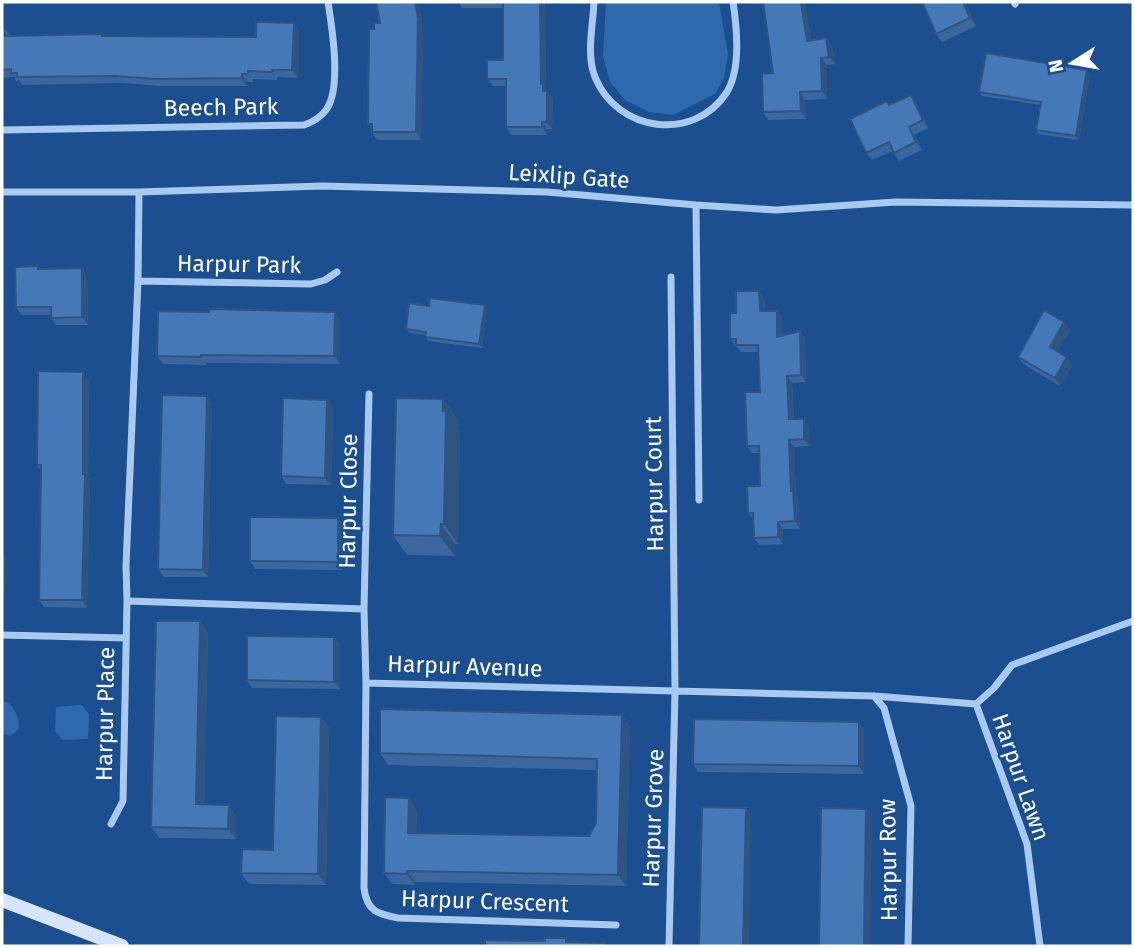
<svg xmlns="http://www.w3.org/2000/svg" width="1135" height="948" viewBox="0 0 1135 948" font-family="'Fira Sans',sans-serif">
  <rect width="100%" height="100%" fill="#1b4f8f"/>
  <path fill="#2e69ad" d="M606 2H719L728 54 724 78 715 94 673 115 649 112 625 100 610 82 603 56Z
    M3 702H7C16 709 18 716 19 728L15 733 9 736 2 733Z
    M81 705 89 714 88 739 62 740 55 731 56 707Z"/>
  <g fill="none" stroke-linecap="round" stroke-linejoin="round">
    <path stroke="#a9c9ee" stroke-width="7" d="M594 2C593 25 586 55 595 77 617 132 694 143 727 92 741 69 737 28 733 2
      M1014 2 1015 4
      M2 130 304 125C313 122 320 118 326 110 342 89 332 27 328 2
      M2 192H139L322 186 547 192 696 205 776 210 896 202 1133 205
      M139 192 138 281 126 566 127 601 364 609 366 683 874 696 976 704 994 688 1012 665 1133 621
      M696 205 699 500
      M138 281 311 284 325 280 337 272
      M364 609 369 394
      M2 635 126 638
      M366 683 364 888C367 912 378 914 398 918L616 925
      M874 696 884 708 911 806 908 946
      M976 704 1027 844 1040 946
      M111 824 123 801 127 601
      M669 946 675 691 671 277"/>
    <path stroke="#d6e6fa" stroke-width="14" d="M2 900 122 946"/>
  </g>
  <path fill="#3a679d" d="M458 2H545L546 89 553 98 552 129H547V135H511L506 127V86H493L487 79 503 60V8H462Z
    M763 2H805L811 41 832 46 835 64 827 65V99L805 100 806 119 768 120 763 112 773 73Z
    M965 2 976 26 942 42 936 34Z
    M294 23 299 31 298 78 277 77V80L253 79V82H247V86H160L121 83 22 85 19 80 16 81 14 77 2 78V28H4L10 36 102 34 104 36 256 37Z
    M423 26 421 140H377L372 132V128L368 124Z
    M1087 70 1090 74 1079 140 1039 134 1036 130 1040 105 982 96 979 92Z
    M887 101 890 105 916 103 928 128 914 135 922 150 899 161 893 151 872 160 866 153Z
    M38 266 40 269 87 276 88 325H56L51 318V315H21L16 307Z
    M764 298 765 311H777L782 318V335L800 331 805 339 806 382 792 383 794 419 809 426V446L794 447 796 494 798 498 800 529H783V544L759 545 754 538V520L748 513 760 486 759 453H752L747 446 760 392 758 352H741L730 339 736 313Z
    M429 306 487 309 482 348 428 341 425 335 409 333 406 329Z
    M209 312H335L340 320V364L206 363V365L163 364 157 356Z
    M1064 322 1070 330 1057 352 1067 357 1072 365 1060 386 1023 364 1018 357Z
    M89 380 88 478 90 482 87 608 44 607 39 600 41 471 37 465Z
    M443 399 458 420V428L460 432 458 544H455V556L407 555 393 535Z
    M327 400 333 407 331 485 286 484 281 476Z
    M212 404 208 577H164L158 569Z
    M338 518 343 525V570L255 569 250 561Z
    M200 621 208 632 204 804 236 815V839L159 838 151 827Z
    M334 637 340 645V689L252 688 247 680Z
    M321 717 329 728 326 885 249 884 241 873 273 850Z
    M859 722 864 730V774L698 772 693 764Z
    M630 726 626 886 415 882V885L392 884 384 873 417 810 416 833 589 836 596 823 597 770 388 765 380 753Z"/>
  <path fill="#305480" d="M415 2H419L423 26 421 140 416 132Z
    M540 2H545L546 89 553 98 552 129 547 122 543 91 541 84Z
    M801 2H805L812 49 807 41Z
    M963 2H965L976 26 970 18Z
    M294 23 299 31 298 78 292 70Z
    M826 38 832 46 835 64 829 57Z
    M821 58 827 65V99L822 91Z
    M1087 70 1090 74 1079 140 1076 136Z
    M242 74 247 82V86L242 78Z
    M800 92 805 100 806 119 801 111Z
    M911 95 916 103 928 128 923 120Z
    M542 122 547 129V135L542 127Z
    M909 127 914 135 922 150 916 142Z
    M82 268 87 276 88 325 82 317Z
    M759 291 764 298 765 318 760 311Z
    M485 305 487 309 482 348 479 344Z
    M777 311 782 318V344L777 337Z
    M335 312 340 320V364L334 356Z
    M1064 322 1070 330 1055 355 1050 347Z
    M800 331 805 339 806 382 801 375Z
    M1067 357 1072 365 1060 386 1055 378Z
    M83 372 89 380 88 478 90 482 87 608 82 600Z
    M787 376 792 383 794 426 789 419Z
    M207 396 212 404 208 577 203 570Z
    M443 399 458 420V428L460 432 458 544 444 524Z
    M327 400 333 407 331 485 325 478Z
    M804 419 809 426V446L804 439Z
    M789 440 794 447 796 494 798 498 800 529 795 521 791 491Z
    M338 518 343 525V570L338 562Z
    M778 522 783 529V544L778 537Z
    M441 524 455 544V556L440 536Z
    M2 550 6 556 5 594 2 590Z
    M200 621 208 632 204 815 196 804Z
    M334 637 340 645V689L334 682Z
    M622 715 630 726 626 886 618 875Z
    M321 717 329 728 326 885 318 874Z
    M859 722 864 730V774L859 766Z
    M409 798 417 810 416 844 408 833Z
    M229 805 236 815V839L228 829Z
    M746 808 751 816 749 946H743Z
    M866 809 872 816 870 946H864Z
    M407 871 415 882V885L407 874Z"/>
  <path fill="#4478b7" stroke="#305480" stroke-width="2" d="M376 2H415L418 18 416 132H372V124H368L369 29H374V23H380Z
    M503 2H540L541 84H543V91H547V122H542V127H506V79H487V60H503Z
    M763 2H801L807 41 826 38 829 57 821 58 822 91 800 92 801 111 763 112 762 74 773 73Z
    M922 2H963L970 18 936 34Z
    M256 22 294 23 292 70H272V72L248 71V74H242V78L155 79 116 76 17 77V73H11V69L2 70V28H4L5 36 102 34V36L256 37Z
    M986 53 1087 70 1076 136 1036 130 1041 102 979 92Z
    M911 95 923 120 909 127 916 142 894 153 889 142 866 153 850 119 887 101 889 105Z
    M38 266V269L82 268V317L51 318V307H16L15 267Z
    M736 291H759L760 311H777V337L800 331 801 375 787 376 789 419H804V439L789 440 791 491H793L795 521 778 522V537L754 538 753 513H748L747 486H760L759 446H747L745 392H760L758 345H736V339H730V313H736Z
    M430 298 485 305 479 344 425 337 426 332 406 329 409 303 429 306Z
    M209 309 335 312 334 356 201 355V357L157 356 158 311 209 312Z
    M1044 310 1064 322 1050 347 1067 357 1055 378 1018 357Z
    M38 371 83 372V474H85L82 600H39L41 465H37Z
    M162 395 207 396 203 570 158 569Z
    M283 398 327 400 325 478 281 476Z
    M396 398 443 399V411H446L444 524H441L440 536 393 535Z
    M250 517 338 518V562L250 561Z
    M156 621H200L196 804 229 805 228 829 151 827Z
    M247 636 334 637V682L247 680Z
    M380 709 622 715 618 875 407 871V874L384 873 385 797 409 798 408 833 589 836 596 823 597 759 380 753Z
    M276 716 321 717 318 874 241 873 242 849 273 850Z
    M694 719 859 722V766L693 764Z
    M702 807 746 808 743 946H699Z
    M821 808 866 809 864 946H819Z
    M545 938H566V942L606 943 605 946H485V940L545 941Z"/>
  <g text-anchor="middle" stroke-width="5" stroke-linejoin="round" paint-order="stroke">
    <g font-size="23" fill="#fff" stroke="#1b4f8f">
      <text transform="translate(221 107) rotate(-1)" y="8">Beech Park</text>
      <text transform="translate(569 176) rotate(4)" y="8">Leixlip Gate</text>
      <text transform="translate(239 264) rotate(1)" y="8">Harpur Park</text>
      <text transform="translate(654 484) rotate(-91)" y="8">Harpur Court</text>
      <text transform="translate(348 501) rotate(-89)" y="8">Harpur Close</text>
      <text transform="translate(465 666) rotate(2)" y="8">Harpur Avenue</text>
      <text transform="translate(105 714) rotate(-89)" y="8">Harpur Place</text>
      <text transform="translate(1021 777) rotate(71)" y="8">Harpur Lawn</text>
      <text transform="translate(653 818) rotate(-88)" y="8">Harpur Grove</text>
      <text transform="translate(888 860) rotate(-91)" y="8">Harpur Row</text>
      <text transform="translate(485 901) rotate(2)" y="8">Harpur Crescent</text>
    </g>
  </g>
  <rect width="1135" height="948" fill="none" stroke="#ffffff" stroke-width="7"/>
  <g transform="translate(1072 63) rotate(259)" stroke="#1b4f8f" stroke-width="5" paint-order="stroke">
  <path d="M0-5L12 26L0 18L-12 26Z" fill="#ffffff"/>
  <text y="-10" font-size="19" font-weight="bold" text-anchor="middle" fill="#ffffff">N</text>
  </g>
</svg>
